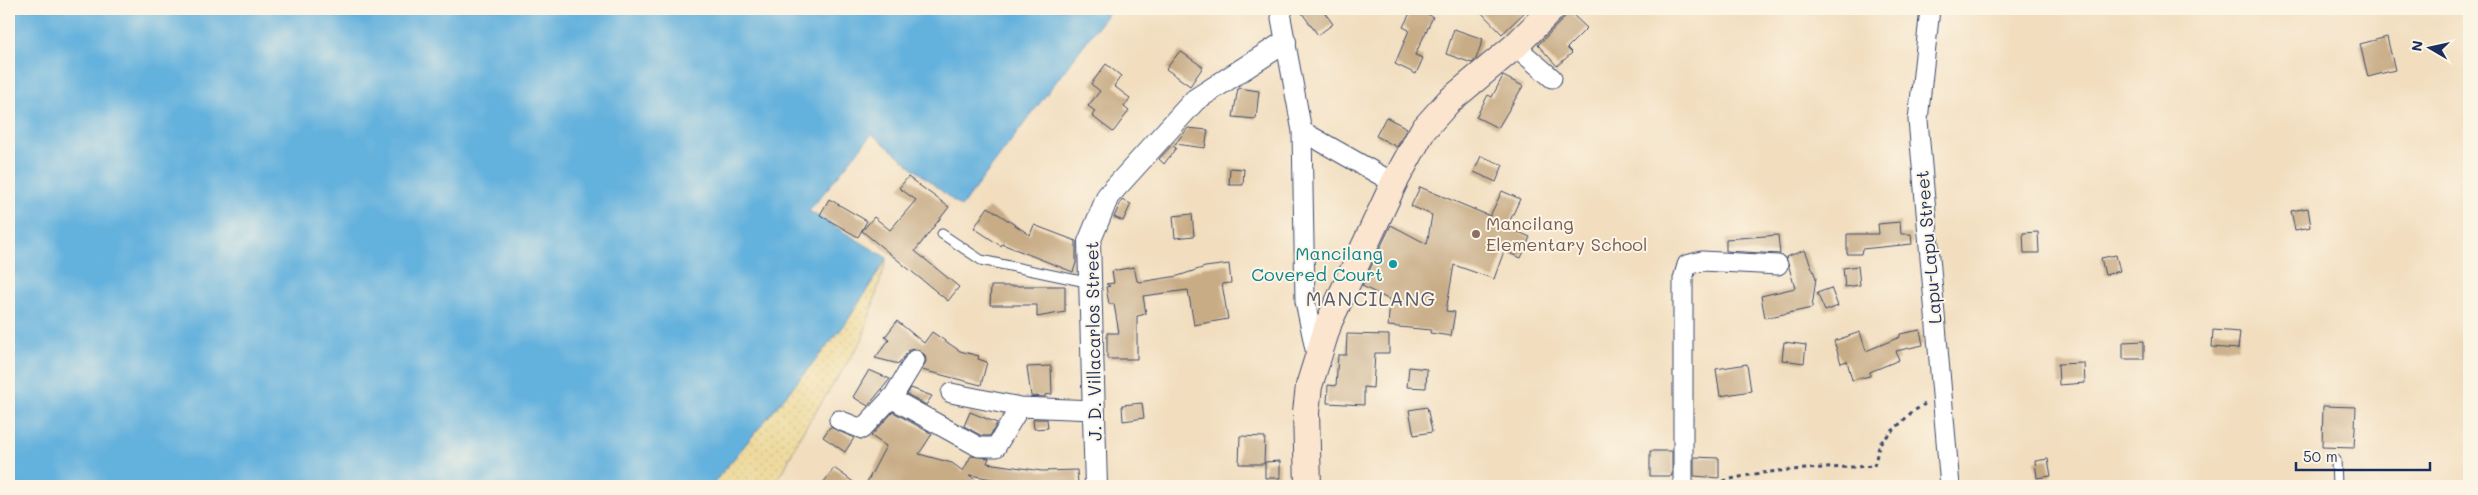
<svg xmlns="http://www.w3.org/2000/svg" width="2478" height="495" viewBox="0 0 2478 495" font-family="Mali,sans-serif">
  <defs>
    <pattern id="sand-dots" width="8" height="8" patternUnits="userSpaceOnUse" patternTransform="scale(1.25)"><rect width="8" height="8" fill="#eeda9e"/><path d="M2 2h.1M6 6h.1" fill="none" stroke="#ccbb8a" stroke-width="1.8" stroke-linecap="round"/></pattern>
  </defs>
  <rect width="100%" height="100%" fill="#fcf5e5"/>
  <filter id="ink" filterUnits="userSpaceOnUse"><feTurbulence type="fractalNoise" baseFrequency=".02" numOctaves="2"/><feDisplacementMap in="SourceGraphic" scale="10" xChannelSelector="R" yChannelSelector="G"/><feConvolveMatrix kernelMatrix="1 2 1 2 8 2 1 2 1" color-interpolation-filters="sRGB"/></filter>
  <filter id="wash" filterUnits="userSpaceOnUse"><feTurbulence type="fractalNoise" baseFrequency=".0096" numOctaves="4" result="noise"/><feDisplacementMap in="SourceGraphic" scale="20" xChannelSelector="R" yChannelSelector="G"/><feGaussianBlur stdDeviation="1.12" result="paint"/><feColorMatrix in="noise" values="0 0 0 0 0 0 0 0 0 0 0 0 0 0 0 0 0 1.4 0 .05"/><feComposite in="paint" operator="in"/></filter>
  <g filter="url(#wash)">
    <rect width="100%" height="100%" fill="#f2debf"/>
    <path fill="url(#sand-dots)" stroke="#84847e" d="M887 258 862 340 801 434 783 472 770 486H711L846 323Z"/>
    <path fill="#64b1dd" stroke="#40709e" d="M9 9H1111L961 207 872 134 809 211 887 258 846 323 711 486H9Z"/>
    <g id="blocks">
      <path fill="#c8ac86" d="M1299 9H1322L1333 24 1318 35Z
        M1412 9H1417L1433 17 1415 55 1423 58 1416 74 1395 64 1409 30 1403 27Z
        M1478 9H1528L1502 34Z
        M1570 12 1587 28 1567 48 1572 53 1557 66 1538 45Z
        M1454 29 1483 39 1476 59 1472 63 1446 54Z
        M2387 37 2395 70 2368 77 2360 44Z
        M1180 51 1203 67 1190 86 1166 69Z
        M1106 64 1121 76 1114 86 1130 98 1124 107 1129 111 1113 132 1092 116 1095 111 1088 106 1100 91 1091 84Z
        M1503 76 1523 86 1498 128 1476 117 1488 95 1492 97Z
        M1238 88 1259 91 1256 119 1233 117Z
        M1386 117 1407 128 1397 147 1376 136Z
        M1188 128 1208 130 1205 148 1175 144Z
        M1172 145 1176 148 1164 164 1159 159Z
        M1481 156 1503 165 1496 182 1474 172Z
        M1230 168 1244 169 1243 185H1229Z
        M908 177 949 207 915 251 959 287 948 301 862 231 874 217 890 230 916 200 899 188Z
        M1420 187 1490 216 1502 191 1520 199 1507 227 1530 237 1521 258 1504 251 1494 279 1454 265 1446 311 1455 312 1451 336 1430 333 1431 330 1388 326 1390 300 1362 286 1391 225 1427 244 1432 215 1411 206Z
        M829 199 867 221 858 237 820 215Z
        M1122 200 1131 204 1123 221 1114 217Z
        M988 207 1030 235 1034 225 1076 241V263L1073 272 1002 244 1001 246 974 228Z
        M2308 208 2311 227 2295 230 2291 211Z
        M1192 214 1194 236 1175 238 1173 216Z
        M1900 222 1901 234H1911L1912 244 1862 249 1861 254H1847V234H1879L1878 224Z
        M2038 232 2039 253H2024L2023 233Z
        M1778 235 1780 254 1726 251V239Z
        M1805 250 1816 278 1812 308 1765 318 1761 296 1795 288 1786 257Z
        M2116 255 2120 271 2105 275 2101 258Z
        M1229 264 1231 283 1222 284 1228 319 1194 325 1188 290 1143 296 1146 314 1137 316V359H1107V333H1119L1114 304H1109L1106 287 1110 286 1106 284 1114 283 1112 271 1134 267 1137 281 1140 282 1178 276 1205 267Z
        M1858 266 1860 285 1845 287 1843 268Z
        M991 286H1065V312L1037 317V305H990Z
        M1831 288 1838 306 1825 311 1817 293Z
        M897 321 924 343 932 332 960 351 979 356 978 359 987 362 981 385 922 370 926 361 925 355 916 349 909 350 899 364 875 358 889 340 885 337Z
        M1920 330 1923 345 1896 351 1899 360 1870 372V376L1852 380 1847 361 1841 363 1834 341 1860 332 1866 351 1900 337V334Z
        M2213 330 2240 332 2238 349 2212 347Z
        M1347 334 1389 335V353H1375L1373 388 1364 387V405L1327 403 1328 385 1336 386 1338 355H1346Z
        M2144 341V359H2123V342Z
        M1784 342 1806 345 1804 363 1782 360Z
        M2084 363 2085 383 2059 385 2058 364Z
        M1747 364 1751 391 1720 396 1716 369Z
        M1051 366 1052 394 1045 395V397L1031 396 1027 367Z
        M1409 367 1427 369 1426 388 1407 387Z
        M869 370 890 379 868 406 853 397Z
        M911 388 932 396 926 405 907 394Z
        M1142 403 1144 418 1123 421 1122 405Z
        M2323 406 2356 407 2354 448 2322 447Z
        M1427 407 1432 432 1414 435 1409 410Z
        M893 412 932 434 919 454 952 463 963 471 971 456 989 458 987 463 1042 471 1077 470 1078 484 1036 486 969 475 983 486H865L886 446 871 436Z
        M970 412 997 423 990 436H982L964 426Z
        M1033 419H1047L1048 428 1034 429Z
        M830 427 854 438 845 452 823 437Z
        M1240 436 1265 437 1264 464H1239Z
        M1650 451H1672V476H1650Z
        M1694 457 1719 458V478L1694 476Z
        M2048 459 2051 476 2037 478 2035 461Z
        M1280 461V478H1265V462Z
        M834 468 859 486H821Z"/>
    </g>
  </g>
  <g filter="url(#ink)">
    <use href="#blocks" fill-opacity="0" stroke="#3b496d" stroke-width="1"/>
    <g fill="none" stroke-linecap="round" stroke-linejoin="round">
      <defs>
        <path id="service" d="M942 234 981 260 1091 283
          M2336 460 2337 486"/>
        <path id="minor" d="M1283 9 1281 18 1302 131 1305 301 1317 359
          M1930 9 1918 120 1950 486
          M1515 46 1552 78
          M1302 131 1394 183
          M915 360 894 395 898 402 979 447H996L1020 407
          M951 393 1020 407 1094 410
          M839 420 862 429 894 395
          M1683 486V279L1687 265 1702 261 1778 265"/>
        <path id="tertiary" d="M1096 486 1089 242 1108 196 1195 100 1285 42"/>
        <path id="secondary" d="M1308 486 1306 412 1309 386 1329 322 1394 183 1423 130 1448 102 1515 46 1552 9"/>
      </defs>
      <use href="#service" stroke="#3b496d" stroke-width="11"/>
      <use href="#minor" stroke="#3b496d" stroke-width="21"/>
      <use href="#tertiary" stroke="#3b496d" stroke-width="24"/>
      <use href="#secondary" stroke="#3b496d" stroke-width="28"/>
      <path stroke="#3b496d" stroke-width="3" stroke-dasharray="4 4" stroke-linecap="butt" d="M1708 486C1761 467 1818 469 1874 466L1880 443 1912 412 1925 404"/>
      <use href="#service" stroke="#fff" stroke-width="9"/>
      <use href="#minor" stroke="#fff" stroke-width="19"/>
      <use href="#tertiary" stroke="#fff" stroke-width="22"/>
      <use href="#secondary" stroke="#fce5cf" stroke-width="26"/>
    </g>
  </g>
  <circle fill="#8d6e63" stroke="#fcf5e5" stroke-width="2" cx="1476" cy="234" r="5"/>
  <circle fill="#0f9aa8" stroke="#fcf5e5" stroke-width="2" cx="1393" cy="264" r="5"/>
  <g text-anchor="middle" stroke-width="4" stroke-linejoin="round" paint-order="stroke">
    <g font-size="18" fill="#785e54" stroke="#fcf5e5" text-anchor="start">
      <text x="1486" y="230">Mancilang<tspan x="1486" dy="21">Elementary School</tspan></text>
    </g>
    <g font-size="18" fill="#1b2f5e" stroke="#fcf5e5">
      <text transform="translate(1929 247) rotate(-95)" y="6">Lapu-Lapu Street</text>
      <text transform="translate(1094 341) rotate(-91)" y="6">J. D. Villacarlos Street</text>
    </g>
    <g font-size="18" fill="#0d838f" stroke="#fcf5e5" text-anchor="end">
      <text x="1383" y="260">Mancilang<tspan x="1383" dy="21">Covered Court</tspan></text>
    </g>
    <g font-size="20" letter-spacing="1" fill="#585b6c" stroke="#fcf5e5">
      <text x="1371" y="306">MANCILANG</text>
    </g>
  </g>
  <rect width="2478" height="495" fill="none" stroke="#fcf5e5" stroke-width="30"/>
  <g transform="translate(2430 48) rotate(279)" stroke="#fcf5e5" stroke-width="4" paint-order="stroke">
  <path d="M0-4L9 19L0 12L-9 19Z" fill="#1b2f5e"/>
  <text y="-8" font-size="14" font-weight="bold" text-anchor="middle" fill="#1b2f5e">N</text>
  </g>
  <path d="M2296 462v8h134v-8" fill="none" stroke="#1b2f5e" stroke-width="2.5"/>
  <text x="2303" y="462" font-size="15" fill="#1b2f5e" stroke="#fcf5e5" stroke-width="4" paint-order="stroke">50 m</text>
</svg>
